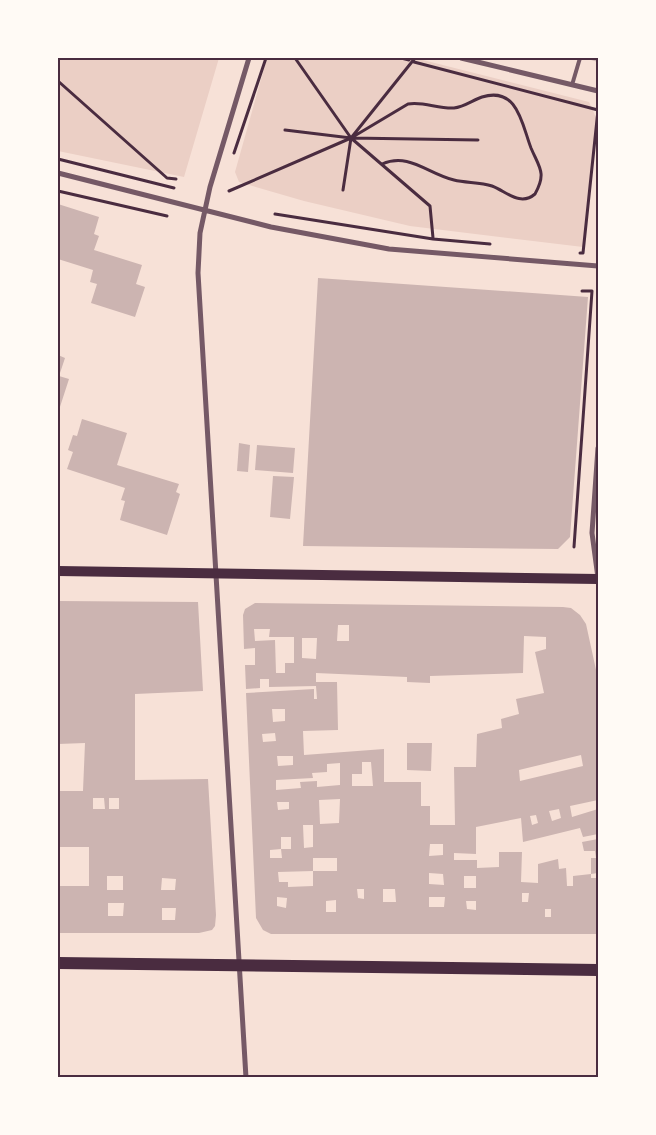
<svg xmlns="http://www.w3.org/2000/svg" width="656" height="1135" viewBox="0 0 656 1135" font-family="'Times New Roman',serif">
  <rect width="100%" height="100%" fill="#f7e1d7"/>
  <path fill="#ebcfc5" d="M58 58H219L184 177 58 151Z
    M267 58H415L589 102 598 122 583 247 410 226 304 201 239 182 235 172Z"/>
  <path fill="#ccb4b1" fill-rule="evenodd" d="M592 58H598V62L591 60Z
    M58 204 99 217 94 234 99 236 94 250 142 265 136 284 145 287 135 317 91 303 97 284 90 282 93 270 58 259Z
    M318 278 588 297 570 537 558 549 303 546Z
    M58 355 65 358 59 376 69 379 58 413Z
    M82 419 127 433 117 465 179 484 176 492 180 494 167 535 120 520 125 501 121 500 125 488 67 469 73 452 68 450 73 435 77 436Z
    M239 443 250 445 248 472 237 471Z
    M257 445 295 448 293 473 255 470Z
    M273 476 294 477 290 519 270 517Z
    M58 601 198 602 203 691 135 694V780L208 779 216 915 215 926 212 930 199 933H58V886H89V847H58V791H83L85 743 58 744ZM93 798H104L105 809H93ZM109 798H119V809H109ZM107 876H123V890H107ZM162 878 176 879 175 890H161ZM108 903H124L123 916H108ZM162 908H176L175 920H162Z
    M255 603 563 607 571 608 580 615 586 624 598 679V800L570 806 572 817 598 809V834L583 837 580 828 523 842 521 818 476 827V854L454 853V860H477V868L499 867V852H522L521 882 538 883V864L558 859 559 869 566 868 567 886H573V876L591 874V858H596L595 851H584L582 842 598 839V873L591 874V878H598V934H271L263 930 256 918 246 693 314 689V699H317L316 686 269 687V679H260V688L246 689 245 665H255V648L244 649 243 615 245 609ZM338 625H349V641H337ZM254 629H270L269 637H294V663H285V673H276L275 640 255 641ZM524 636 546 637V649L535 652 544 693 516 699 519 714 501 719 502 728 477 734 476 767H454L455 825H430V806H421V782H384V749L304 755 303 731 338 730 337 682H316V673L407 677V682L430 683V676L523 673ZM302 638H317L316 659 302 658ZM272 709H285V721L273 722ZM275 733 276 741 263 742 262 734ZM581 755 583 766 520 781 519 770ZM277 756H293V765L278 766ZM362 762H371L373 786H352V774H362ZM340 763V785L317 787V781L300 782 301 788 276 790V780L313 778 312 773 327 772V764ZM340 799 339 823 320 824 319 800ZM277 802H289V809L278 810ZM559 809 561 818 552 821 549 811ZM536 815 538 823 532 825 530 816ZM303 825H313V847L304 848ZM281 837H291V849H281L282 858H270V850L281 849ZM430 844H443V855L429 856ZM313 858H337V871H313V886L288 887V882H279L278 872 313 871ZM429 873 443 874 444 885 429 884ZM464 876H476V888H464ZM357 889H364V899L358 898ZM383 889H395L396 902H383ZM522 893H529L528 902H522ZM277 897 287 898 286 908 277 906ZM429 897H445L444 907H429ZM336 900V912H326V901ZM466 901H476V910L467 909ZM545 909H551V917H545Z
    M407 743H432L431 771 407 770Z"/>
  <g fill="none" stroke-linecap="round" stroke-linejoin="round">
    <path stroke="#4a2c40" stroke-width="3" d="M295 58 351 138 430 206 433 238
      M401 58 409 60
      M414 62 598 110 583 253H580
      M58 81 167 178 176 179
      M285 130 351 138 478 140
      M234 153 266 58
      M58 159 174 188
      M343 190 351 138 408 104C423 101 438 109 454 108 464 107 473 100 482 97 518 86 522 125 531 148 539 167 547 173 535 194 520 207 506 191 492 186 480 182 466 183 454 180 428 174 409 152 382 164
      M58 191 167 216
      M229 191 351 138 415 58
      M275 214 433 239 490 244
      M574 547 592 291H582"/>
    <path stroke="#755966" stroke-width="4" d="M572 85 580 58"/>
    <path stroke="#755966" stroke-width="5" d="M461 58 598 91
      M58 173 271 227 389 249 598 266
      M598 448 592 533 598 578
      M246 1078 198 273 200 233 210 187 249 58"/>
    <path stroke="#4a2c40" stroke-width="10" d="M58 571 598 579"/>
    <path stroke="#4a2c40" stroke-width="12" d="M58 963 598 970"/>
  </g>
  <rect width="656" height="1135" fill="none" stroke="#fffaf5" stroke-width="118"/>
  <rect x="59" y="59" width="538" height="1017" fill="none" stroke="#4a2c40" stroke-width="2"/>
</svg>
